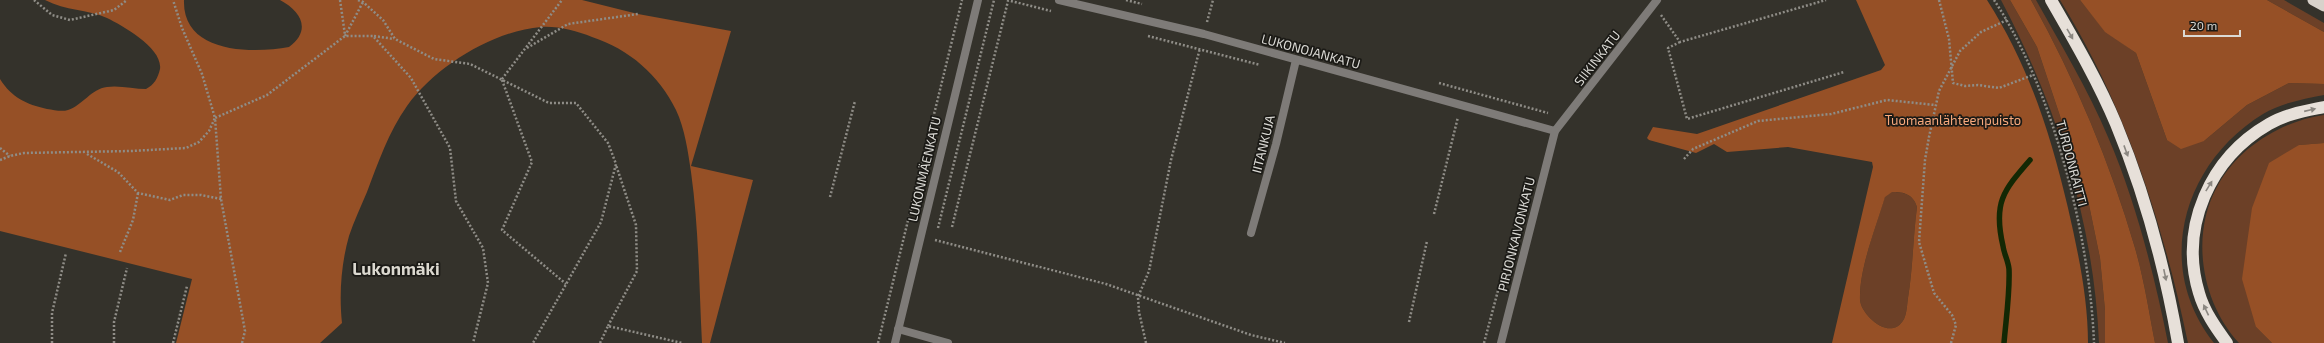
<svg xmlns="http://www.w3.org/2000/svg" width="2324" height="343" viewBox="0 0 2324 343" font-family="'Exo 2',sans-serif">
  <rect width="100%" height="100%" fill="#34322b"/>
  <path fill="#6c4027" d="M2001 0H2010L2037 47 2088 200 2100 258 2105 310V343H2099C2094 223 2057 106 2001 0Z
    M2031 0H2036C2061 45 2088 89 2108 137 2136 202 2154 274 2168 343H2155C2149 312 2144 279 2135 248 2110 162 2075 79 2031 0Z
    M2060 0H2080L2105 31 2136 53 2167 140 2204 141 2247 105 2289 83 2324 84V95C2304 99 2281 103 2263 114 2183 163 2153 266 2214 343H2188C2163 223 2125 105 2060 0Z
    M2267 0H2284L2324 23V32Z
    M2324 115V143L2299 145 2256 327 2272 343H2239C2201 302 2190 234 2218 185 2239 147 2282 121 2324 115Z
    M1891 192C1904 192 1913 194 1917 207 1913 237 1913 267 1908 298 1907 304 1907 313 1904 319 1891 343 1861 315 1860 300 1859 268 1876 228 1885 196Z"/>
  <path fill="#965026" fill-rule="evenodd" d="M45 0H184C182 53 251 54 289 47 312 30 301 11 280 0H582L638 14 731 31 691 166 753 180 710 343H702C699 286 699 229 691 172 688 152 685 129 676 110 659 75 629 49 592 37 576 31 559 26 541 27 493 31 436 66 407 106 389 131 378 163 367 192 361 206 354 221 349 236 341 264 339 295 342 323L320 343H176L192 279 0 231V79C12 98 26 104 47 109 54 110 62 112 68 110 83 105 91 89 107 87 119 85 134 89 146 89 154 85 158 78 160 69 163 48 123 26 107 18 87 9 66 11 45 0Z
    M1856 0H1987C2029 66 2050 132 2068 208 2078 252 2088 298 2088 343H1832L1873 167 1872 162 1788 147 1727 152 1714 144 1696 153 1649 140 1647 138 1653 127 1697 134 1881 70 1885 65ZM1892 192C1904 192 1913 194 1917 207 1913 237 1913 267 1908 298 1907 304 1907 313 1904 319 1891 343 1861 315 1860 300 1859 268 1876 228 1885 197Z
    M2010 0H2031C2075 79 2110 162 2135 248 2144 279 2149 312 2155 343H2105V310L2100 258 2088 200 2037 47Z
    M2080 0H2267L2324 32V84L2289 83 2247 105 2204 141 2181 149 2167 140 2136 53 2105 32Z
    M2324 143V343H2272L2256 327 2242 279 2252 208 2269 163 2299 145Z"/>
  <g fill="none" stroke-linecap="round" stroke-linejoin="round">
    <path stroke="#132804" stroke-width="5.5" d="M2004 343C2006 319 2010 293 2009 269 2008 260 2004 254 2003 246 1993 203 2003 191 2030 160"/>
    <path stroke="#8f8d87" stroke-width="2.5" stroke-dasharray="2 2" stroke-linecap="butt" d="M34 0 52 15 70 20 114 10 127 0
      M340 0 345 35
      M358 0 363 2 383 20 395 39 434 59 470 64 549 103H576L608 143 616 164 601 222 533 343
      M1007 0 1051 11
      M1126 0 1142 4
      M1939 0 1949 39 1953 83 1965 86 1978 85 1999 88 2033 75
      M1994 0C2053 88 2090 238 2094 343
      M1661 15 1680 42 1826 0
      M1207 22 1213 0
      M345 36 363 2
      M374 36 394 39
      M1148 36 1260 65
      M1680 42 1668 48 1687 119 1844 72
      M527 48 568 24 638 14
      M502 79 562 0
      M502 80 532 162 502 230 566 284
      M1439 83 1548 113
      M0 148 10 156
      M87 154 118 172 138 193 170 200 183 195H201L221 199
      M1684 159 1693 149 1758 121 1831 114 1887 100 1935 105
      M0 160 10 156 24 153 131 151 186 148 199 142 209 131 215 118 202 74 182 28 173 0
      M830 197 855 101
      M1434 214 1458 117
      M952 227 1008 1
      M938 228 994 0
      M935 240 1106 284 1251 335 1285 343
      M120 252 133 220 138 193
      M1409 322 1427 241
      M608 326 637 271 636 225 616 165
      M52 343V313L66 253
      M114 343V322L127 268
      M173 343 187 286
      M242 343 245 331 221 199 215 118 267 95 345 36H373L411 78 450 148 456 201 483 248 488 283 473 343
      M600 343 608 326 682 343
      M878 343 962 0
      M1146 343 1139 312 1138 297 1149 271 1171 160 1200 48
      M1484 343 1519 212
      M1951 343 1956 325 1952 315 1934 293 1919 242 1925 160 1929 137 1939 91 1960 51 1981 32 2007 20"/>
    <path stroke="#7e7b78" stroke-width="8" d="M1059 0 1204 34 1555 131 1657 0
      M1251 233 1276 144 1296 60
      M898 329 948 343"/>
    <path stroke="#7e7b78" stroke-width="8" d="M895 343 978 0
      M1501 343 1555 131"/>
    <path stroke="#d8d2cb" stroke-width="11" d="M2313 0 2324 6"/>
    <path stroke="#e7e0d9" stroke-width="12" d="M2051 0C2074 40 2098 81 2116 124 2145 194 2165 268 2178 343
      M2227 343C2216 328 2204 311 2199 293 2179 227 2210 158 2269 124 2286 114 2305 111 2324 107"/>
  </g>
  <defs><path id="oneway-solid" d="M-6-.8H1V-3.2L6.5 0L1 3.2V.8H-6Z"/></defs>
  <g fill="#8b8781">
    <use href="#oneway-solid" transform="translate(2070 34) rotate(60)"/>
    <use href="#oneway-solid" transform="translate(2310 110) rotate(-13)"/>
    <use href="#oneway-solid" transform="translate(2126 151) rotate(70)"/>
    <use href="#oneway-solid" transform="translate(2209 186) rotate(-58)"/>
    <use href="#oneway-solid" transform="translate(2165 275) rotate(78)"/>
    <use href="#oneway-solid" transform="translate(2206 310) rotate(-115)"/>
  </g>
  <g text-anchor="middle" stroke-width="3.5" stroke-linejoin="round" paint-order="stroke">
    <g font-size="13" fill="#dbdad5" stroke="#1b1a16">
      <text transform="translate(1311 51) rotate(15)" y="5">LUKONOJANKATU</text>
      <text transform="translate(1597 58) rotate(-52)" y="5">SIIKINKATU</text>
      <text transform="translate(1263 144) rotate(-76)" y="5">IITANKUJA</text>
      <text transform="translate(2072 163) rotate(75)" y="5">TURDONRAITTI</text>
      <text transform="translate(924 169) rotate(-77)" y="5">LUKONMÄENKATU</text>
      <text transform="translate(1516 234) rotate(-76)" y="5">PIRJONKAIVONKATU</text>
    </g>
    <g font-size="13" fill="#f8a97d" stroke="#1b1a16">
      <text x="1953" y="125">Tuomaanlähteenpuisto</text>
    </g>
    <g font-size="17" font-weight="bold" fill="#dcd9d0" stroke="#1b1a16">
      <text x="396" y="275">Lukonmäki</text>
    </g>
  </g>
  <path d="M2184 30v6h56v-6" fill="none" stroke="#dbdad5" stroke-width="2"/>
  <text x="2190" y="30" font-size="12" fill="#dbdad5" stroke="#1b1a16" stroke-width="3" paint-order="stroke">20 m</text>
</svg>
